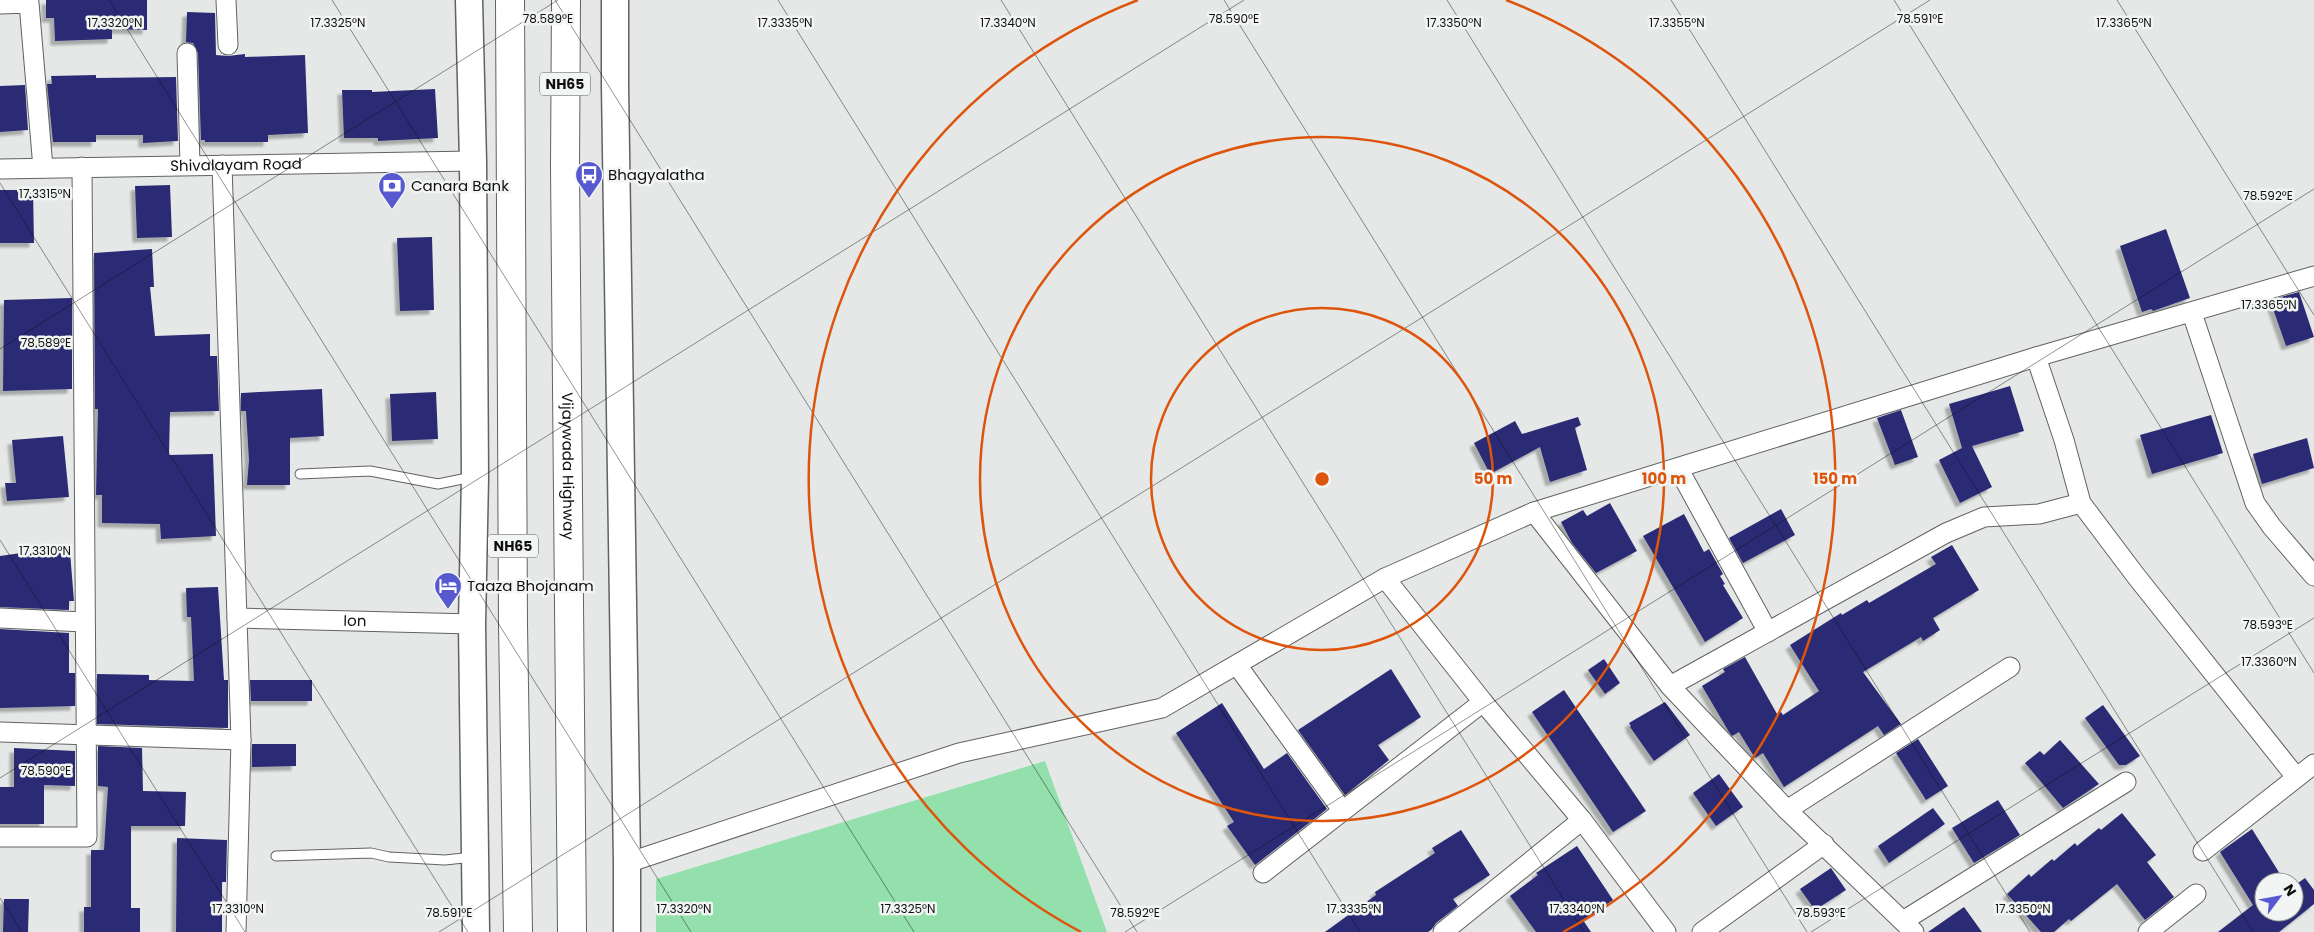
<svg xmlns="http://www.w3.org/2000/svg" width="2314" height="932" viewBox="0 0 2314 932" font-family="Poppins,sans-serif">
  <defs>
    <filter id="shadow"><feDropShadow dx="-4.5" dy="4.5" stdDeviation="1" flood-color="#0004"/></filter>
  </defs>
  <rect width="100%" height="100%" fill="#e5e8e6"/>
  <path fill="#93e0ac" d="M1045 761 1107 932H656V879Z"/>
  <path fill="#2b2b74" filter="url(#shadow)" d="M46 0H147V30L112 29V39L55 41 54 18H46Z
    M187 12 215 13 216 55 228 56 245 54V57L305 55 308 133 268 135V142H205V140H201L198 53 193 43 186 42Z
    M96 75V78L176 77 178 141 143 143V135H96V142H53L47 84H52L51 76Z
    M25 85 28 130 0 132V86Z
    M435 89 438 138 378 141V138H344L342 90H372V92Z
    M170 185 172 237 137 238 135 186Z
    M0 190H33L34 243H0Z
    M2166 229 2190 298 2153 311 2151 309 2142 312 2120 246Z
    M432 237 434 310 400 311 397 238Z
    M152 249 154 287H150L155 336 210 334V356H217L219 411 170 412 169 455 213 454 216 536 161 539 160 524 102 523V495H96L98 409H95L94 253Z
    M2299 292 2314 337 2286 346 2270 300Z
    M72 298V389L3 391 4 300Z
    M2010 386 2024 431 1972 446 1992 487 1960 503 1939 460 1962 448 1949 404Z
    M322 389 324 436 290 438V485H247L249 460 246 411H241V393Z
    M436 392 438 439 392 441 390 394Z
    M1901 410 1918 457 1895 465 1877 418Z
    M2211 415 2223 453 2152 474 2140 435Z
    M1578 417 1581 425 1575 428 1587 470 1550 482 1540 447 1490 474 1474 443 1515 421 1522 434Z
    M63 436 69 497 7 501 5 483H16L12 440Z
    M2307 438 2314 468 2262 484 2253 454Z
    M1610 503 1637 551 1596 573 1572 543 1561 522 1583 510 1587 516Z
    M1781 509 1795 535 1743 563 1729 538Z
    M1684 514 1704 552 1709 549 1723 574 1720 576 1725 584 1723 585 1743 618 1705 642 1643 536Z
    M1952 545 1979 590 1933 618 1940 630 1923 641 1921 637 1863 672 1901 724 1884 735 1878 726 1784 787 1763 753 1755 758 1739 732 1732 736 1729 732 1702 686 1725 672 1723 669 1745 657 1777 714 1781 712 1783 715 1819 691 1790 645 1841 613 1842 615 1867 600 1869 603 1936 564 1931 557Z
    M70 552 74 601H69V610L0 607V556L21 553V556Z
    M218 587 224 680H228V728L97 724V674L149 675V680L194 681 191 617H187L186 588Z
    M0 629 69 633V673H75V706L0 708Z
    M1604 659 1620 683 1605 694 1588 670Z
    M1391 669 1421 717 1378 745 1389 760 1345 795 1298 730Z
    M250 680H312V701H251Z
    M1564 690 1646 811 1613 832 1532 712Z
    M1665 702 1690 735 1654 761 1630 727 1631 726 1629 723Z
    M1222 703 1264 769 1287 753 1327 809 1255 865 1227 826 1234 822 1176 733Z
    M2103 705 2140 756 2126 765H2119L2085 718Z
    M1918 739 1948 786 1926 800 1896 753Z
    M2060 740 2099 784 2063 808 2025 763 2040 751 2044 755Z
    M252 744H296V766L252 767Z
    M98 746 142 748 143 791 186 792 185 826H131V908H140V932H84V907H91V850H104L108 787 98 786Z
    M14 748 75 751V786L44 785V824H0V787H14Z
    M1719 774 1743 807 1716 826 1693 793Z
    M1998 800 2020 835 1974 863 1952 828Z
    M1933 808 1945 824 1889 863 1878 846Z
    M2122 813 2156 855 2147 862 2174 897 2145 920 2117 884 2071 921 2069 919 2054 932H2041L2007 894 2029 874 2031 877 2052 859 2054 861 2075 843 2077 846 2099 828 2101 830Z
    M2252 829 2285 882H2264V912H2294V886L2305 878 2314 890V904L2279 932H2218L2253 905 2220 852Z
    M1461 830 1490 875 1453 899 1458 906 1436 923 1432 929 1428 932H1325L1376 895 1375 892 1435 853 1432 848Z
    M177 838 227 840 226 882H222V932H176Z
    M1577 846 1613 900 1583 920 1591 932H1536L1510 896 1538 875 1536 873Z
    M1831 868 1846 890 1815 910 1800 889Z
    M4 899H29L28 932H3Z
    M1964 907 1982 932H1928Z"/>
  <g fill="none" stroke-linecap="round" stroke-linejoin="round">
    <defs>
      <path id="lane" d="M300 474 370 471 438 484 472 477
        M276 856 371 853 389 857 445 860 473 857"/>
      <g id="street">
        <path d="M226 0 228 45"/>
        <path d="M0 4 29 3 43 168"/>
        <path d="M187 53 190 165"/>
        <path d="M222 165 241 740 236 932"/>
        <path id="s1" d="M0 169 473 161"/>
        <path d="M2192 313 2255 503 2272 527 2314 576"/>
        <path d="M2036 357 2064 440 2081 503 2136 576 2296 777"/>
        <path d="M1678 468 1768 632"/>
        <path d="M1534 512 1670 686 1787 810 1914 932"/>
        <path d="M1385 578 1483 702 1582 820 1666 932"/>
        <path d="M0 618 84 622"/>
        <path id="s2" d="M237 618 472 624"/>
        <path d="M1237 665 1342 810"/>
        <path d="M1670 686 1946 533 1984 517 2039 514 2081 503"/>
        <path d="M0 732 241 740"/>
        <path d="M1787 810 2010 667"/>
        <path d="M0 837H87L82 167"/>
        <path d="M2203 851 2314 764"/>
        <path d="M627 863 959 753 1162 708 1385 578 1534 512 2036 357 2314 276"/>
        <path d="M1263 873 1483 702"/>
        <path d="M1903 921 2126 782"/>
        <path d="M1443 932 1582 820"/>
        <path d="M1702 932 1824 844"/>
        <path d="M2148 932 2196 894"/>
      </g>
      <path id="secondary" d="M469 0 473 161 475 477 472 624 476 932
        M615 0V86L627 863V932"/>
      <g id="highway">
        <path d="M510 0 513 625 518 932"/>
        <path id="s3" d="M566 0 565 168 572 932"/>
      </g>
    </defs>
    <use href="#lane" stroke="#606361" stroke-width="11"/>
    <use href="#street" stroke="#606361" stroke-width="21"/>
    <use href="#secondary" stroke="#606361" stroke-width="29"/>
    <use href="#highway" stroke="#606361" stroke-width="30"/>
    <use href="#lane" stroke="#fff" stroke-width="9"/>
    <use href="#street" stroke="#fff" stroke-width="19"/>
    <use href="#secondary" stroke="#fff" stroke-width="26"/>
    <use href="#highway" stroke="#fff" stroke-width="28"/>
  </g>
  <path fill="none" stroke="#0e0f0e" stroke-width="1" stroke-opacity="0.45" d="M109 0 691 932M332 0 914 932M555 0 1137 932M778 0 1360 932M1001 0 1584 932M1224 0 1807 932M1447 0 2030 932M1671 0 2253 932M1894 0 2314 673M2117 0 2314 315M0 183 468 932M0 349 558 0M0 540 245 932M0 778 1244 0M0 898 22 932M439 932 1930 0M1125 932 2314 189M1811 932 2314 618"/>
  <g fill="none" stroke="#dd550c" stroke-width="2.5">
    <circle cx="1322" cy="479" r="171"/>
    <circle cx="1322" cy="479" r="342"/>
    <path d="M1081 932A513 513 0 0 1 1138 0M1506 0A513 513 0 0 1 1563 932"/>
  </g>
  <defs>
    <symbol id="bus-pin" viewBox="-11 -11 22 30"><path d="M0 17L-7.5 6A9.5 9.5 0 1 1 7.5 6Z" fill="#5759d0" stroke="#f2f5f3"/><path d="M-5-6H5V4H4V6H2V4H-2V6H-4V4H-5ZM-3.5-4V0h7V-4ZM-3.5 1.2v1.5H-2V1.2ZM2 1.2v1.5H3.5V1.2Z" fill="#fff"/></symbol>
    <symbol id="bank-pin" viewBox="-11 -11 22 30"><path d="M0 17L-7.5 6A9.5 9.5 0 1 1 7.5 6Z" fill="#5759d0" stroke="#f2f5f3"/><path d="M-6-4H6V4H-6ZM0-2.3a2.3 2.3 0 1 0 0 4.6a2.3 2.3 0 1 0 0-4.6Z" fill="#fff"/></symbol>
    <symbol id="hotel-pin" viewBox="-11 -11 22 30"><path d="M0 17L-7.5 6A9.5 9.5 0 1 1 7.5 6Z" fill="#5759d0" stroke="#f2f5f3"/><path d="M-6-4.5h1.5V1H6V5H4.5V3h-9V5H-6ZM-4 0a1.8 1.8 0 1 1 3.6 0ZM.5 0V-2.5h3Q6-2.5 6 0Z" fill="#fff"/></symbol>
  </defs>
  <g fill-rule="evenodd">
    <use href="#bus-pin" x="573" y="159" width="32" height="43"/>
    <use href="#bank-pin" x="376" y="170" width="32" height="43"/>
    <use href="#hotel-pin" x="432" y="570" width="32" height="43"/>
  </g>
  <g text-anchor="middle" stroke-width="5" stroke-linejoin="round" paint-order="stroke">
    <g fill="#f2f5f3" stroke="#525453" stroke-width="1">
      <rect x="540" y="72.5" width="50" height="23" rx="4"/>
      <rect x="488" y="534.5" width="50" height="23" rx="4"/>
    </g>
    <g font-size="14" font-weight="bold" fill="#0e0f0e">
      <text x="565" y="89">NH65</text>
      <text x="513" y="551">NH65</text>
    </g>
    <g font-size="15" fill="#0e0f0e" stroke="#f2f5f3">
      <text dy="5" stroke="none"><textPath href="#s1" startOffset="236">Shivalayam Road</textPath></text>
      <text dy="5" stroke="none"><textPath href="#s3" startOffset="466">Vijaywada Highway</textPath></text>
      <text dy="5" stroke="none"><textPath href="#s2" startOffset="118">Ion</textPath></text>
    </g>
    <g font-size="15" fill="#0e0f0e" stroke="#f2f5f3" text-anchor="start">
      <text x="608" y="180">Bhagyalatha</text>
      <text x="411" y="191">Canara Bank</text>
      <text x="467" y="591">Taaza Bhojanam</text>
    </g>
  </g>
  <g font-size="12" text-anchor="middle" fill="#0e0f0e" stroke="#f2f5f3" stroke-width="5" stroke-linejoin="round" paint-order="stroke">
    <text x="548" y="23">78.589°E</text>
    <text x="1234" y="23">78.590°E</text>
    <text x="1920" y="23">78.591°E</text>
    <text x="115" y="27">17.3320°N</text>
    <text x="338" y="27">17.3325°N</text>
    <text x="785" y="27">17.3335°N</text>
    <text x="1008" y="27">17.3340°N</text>
    <text x="1454" y="27">17.3350°N</text>
    <text x="1677" y="27">17.3355°N</text>
    <text x="2124" y="27">17.3365°N</text>
    <text x="45" y="198">17.3315°N</text>
    <text x="2268" y="200">78.592°E</text>
    <text x="2269" y="309">17.3365°N</text>
    <text x="46" y="347">78.589°E</text>
    <text x="45" y="555">17.3310°N</text>
    <text x="2268" y="629">78.593°E</text>
    <text x="2269" y="666">17.3360°N</text>
    <text x="46" y="775">78.590°E</text>
    <text x="238" y="913">17.3310°N</text>
    <text x="684" y="913">17.3320°N</text>
    <text x="908" y="913">17.3325°N</text>
    <text x="1354" y="913">17.3335°N</text>
    <text x="1577" y="913">17.3340°N</text>
    <text x="2023" y="913">17.3350°N</text>
    <text x="449" y="917">78.591°E</text>
    <text x="1135" y="917">78.592°E</text>
    <text x="1821" y="917">78.593°E</text>
  </g>
  <circle cx="1322" cy="479" r="8" fill="#dd550c" stroke="#f2f5f3" stroke-width="2.5"/>
  <g font-size="15" text-anchor="middle" font-weight="bold" fill="#dd550c" stroke="#f2f5f3" stroke-width="5" stroke-linejoin="round" paint-order="stroke">
    <text x="1493" y="484">50 m</text>
    <text x="1664" y="484">100 m</text>
    <text x="1835" y="484">150 m</text>
  </g>
  <g transform="translate(2279 897) rotate(58)"><circle r="24" fill="#f2f5f3" stroke="#979997"/>
  <path d="M0-4L9 19L0 12L-9 19Z" fill="#5759d0"/>
  <text y="-8" font-size="14" font-weight="bold" text-anchor="middle" fill="#0e0f0e">N</text>
  </g>
</svg>
